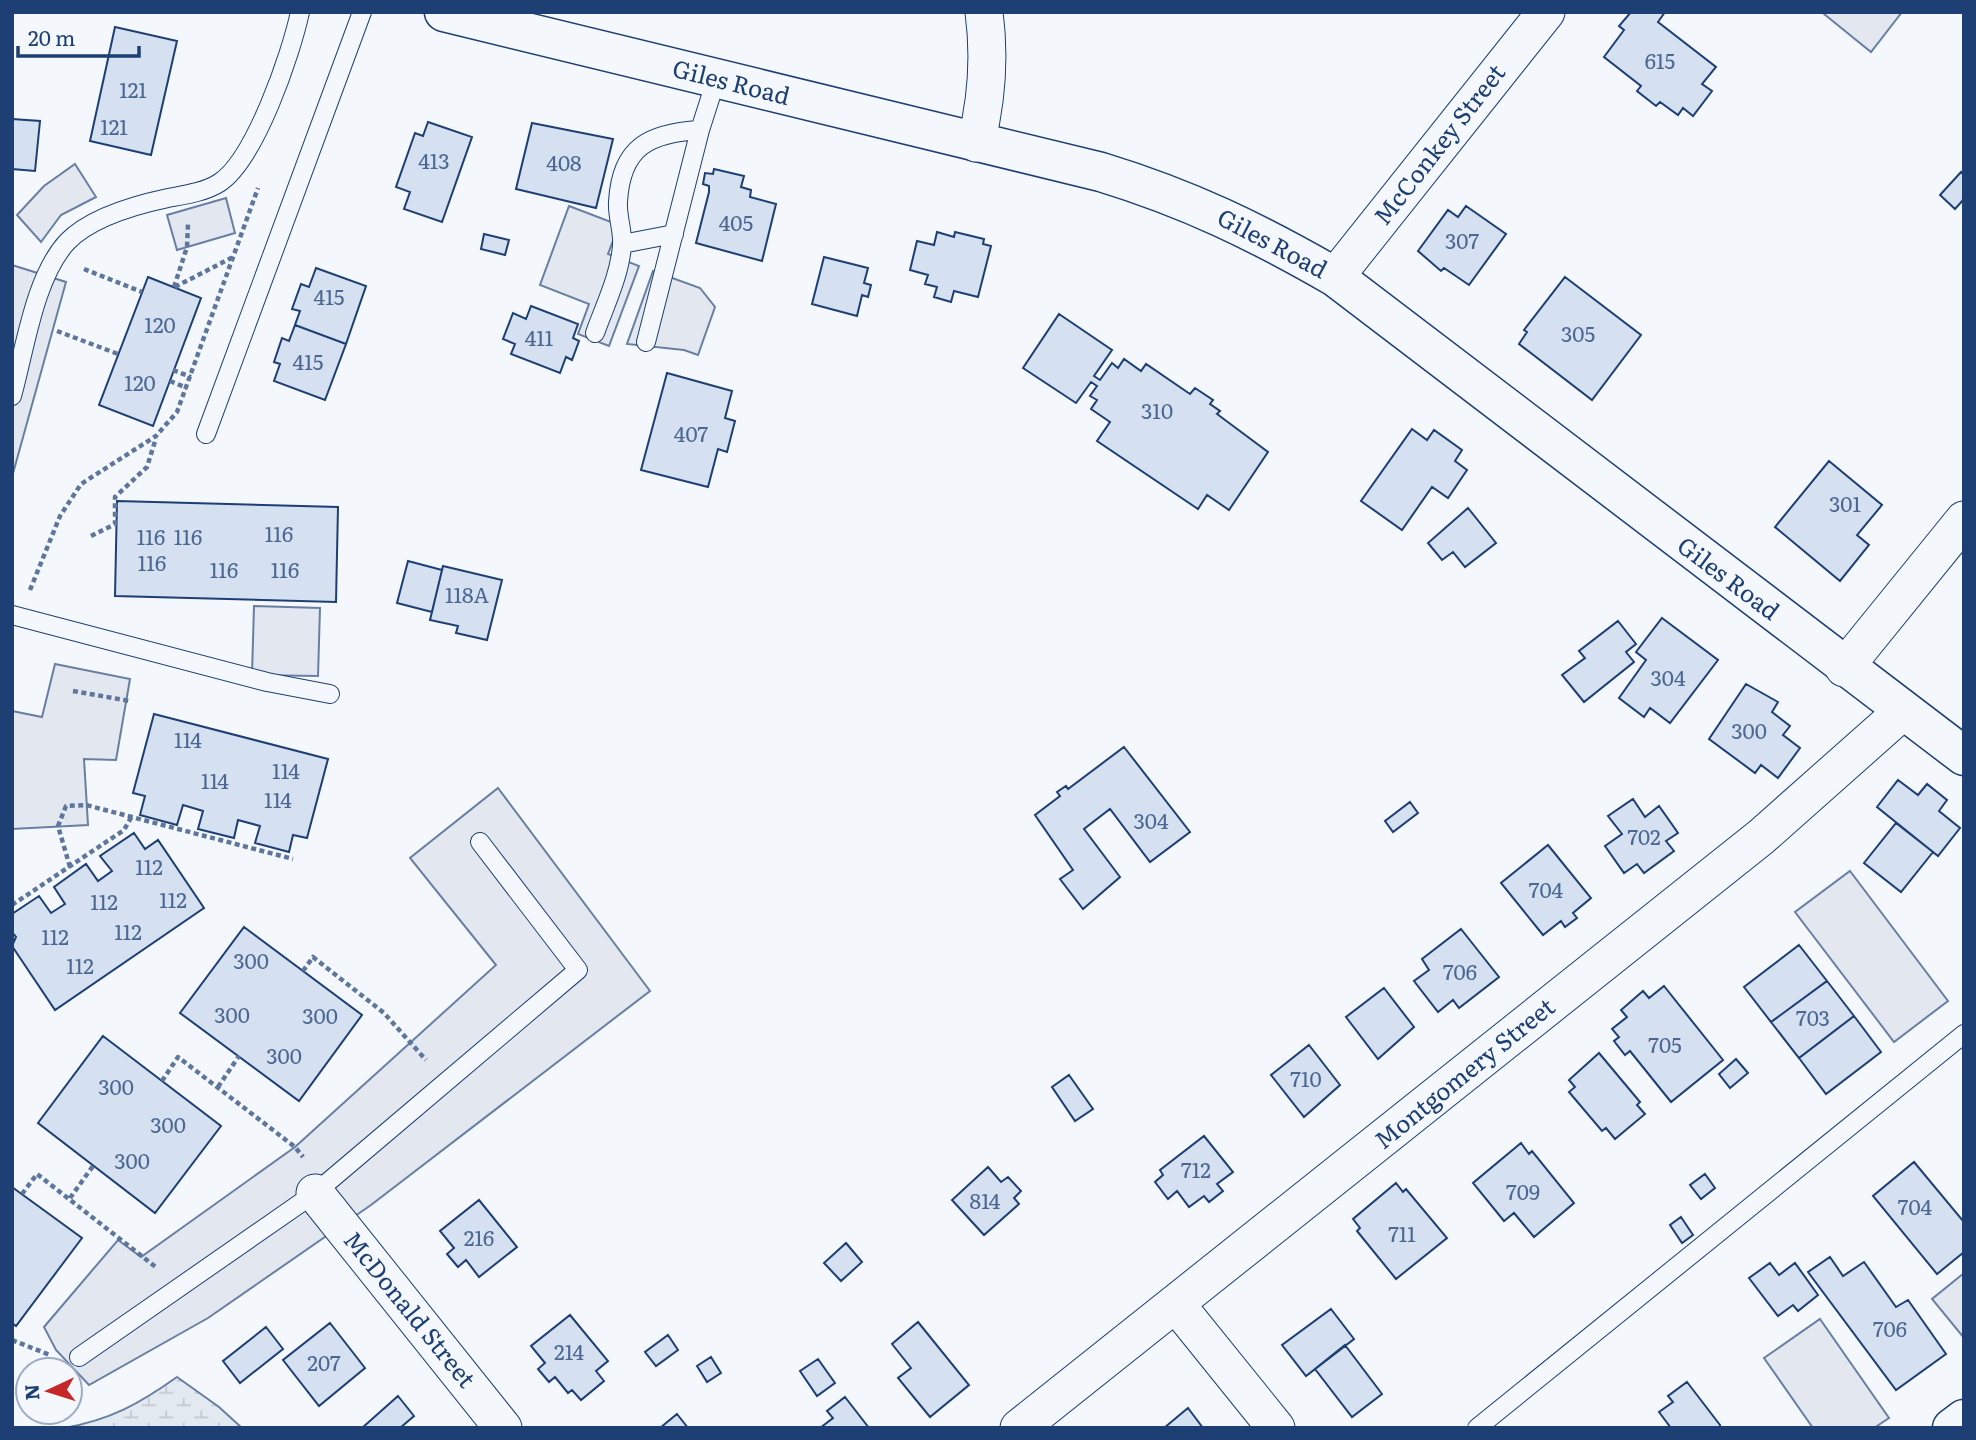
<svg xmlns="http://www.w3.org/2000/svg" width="1976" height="1440" viewBox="0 0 1976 1440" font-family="Literata,serif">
  <defs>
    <pattern id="wetland-marsh" width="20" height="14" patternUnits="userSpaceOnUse" patternTransform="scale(1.75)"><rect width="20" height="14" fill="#e3e9f0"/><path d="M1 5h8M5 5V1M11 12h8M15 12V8" fill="none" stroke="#c2c9d1"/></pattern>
  </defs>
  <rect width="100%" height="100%" fill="#f4f7fb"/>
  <path fill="url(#wetland-marsh)" stroke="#687fa3" stroke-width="2" d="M177 1377 219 1407 242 1428H64C110 1420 139 1404 177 1377Z"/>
  <path fill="#e3e8f0" stroke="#687fa3" stroke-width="2" d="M1826 12H1902L1871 52 1824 14Z
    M75 164 96 197 61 215 41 242 17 215 44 186Z
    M226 198 235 233 177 250 167 215Z
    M569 206 619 225 608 254 639 266 609 346 578 334 589 304 540 285Z
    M12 265 66 282 12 477Z
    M653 271 700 288 715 307 698 355 684 350 627 344Z
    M254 606 320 608 318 676 252 675Z
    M55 664 130 679 116 760 84 759 88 825 12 829V711L42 717Z
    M498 788 650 991 371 1205 208 1318 89 1385 56 1350 44 1327 118 1240 141 1257 295 1147 496 965 410 858Z
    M1850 871 1948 1001 1894 1042 1795 912Z
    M1964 1273V1338L1932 1299Z
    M1820 1319 1889 1418 1874 1428H1813L1764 1358Z"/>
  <path fill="#d5e0f0" stroke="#1d3f73" stroke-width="2" d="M1631 12H1665L1658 22 1716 67 1702 84 1712 91 1693 116 1683 108 1678 115 1660 102 1656 106 1637 91 1641 86 1604 57 1624 30 1619 26Z
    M115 27 177 41 151 155 90 141Z
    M12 119 40 121 35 171 12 169Z
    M428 122 472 137 442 222 404 209 410 192 396 187 415 133 423 136Z
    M532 123 613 139 596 208 516 189Z
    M714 169 744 176 741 187 751 190 750 197 776 204 762 261 696 243 709 192V186L703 184 705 173 713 174Z
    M1961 172 1964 175V199L1955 209 1940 195Z
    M1466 206 1506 234 1469 285 1444 268 1441 271 1418 251 1448 210 1458 217Z
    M937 232 954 237 955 232 984 239 983 244 991 246 978 297 954 291 951 302 934 297 937 287 925 284 928 275 910 270 917 241 934 245Z
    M484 234 509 240 505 255 481 249Z
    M824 257 868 268 864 283 871 285 868 297 862 295 857 316 812 304Z
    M316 268 366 286 346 344 295 325 300 311 292 309 301 284 309 287Z
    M148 277 201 298 153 426 99 405Z
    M1565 277 1641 335 1592 400 1519 344 1527 332 1524 330Z
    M531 306 578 324 573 338 579 341 572 360 566 357 560 373 511 354 515 344 503 339 513 313 526 319Z
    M1059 314 1112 350 1094 376 1100 380 1112 363 1118 368 1124 359 1141 371 1146 364 1190 394 1195 388 1213 400 1210 404 1220 411 1217 414 1268 452 1229 510 1207 495 1198 509 1097 441 1110 422 1091 409 1097 400 1090 396 1097 386 1091 382 1076 403 1023 368Z
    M295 325 346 344 325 400 274 381 280 364 274 362 282 338 289 341Z
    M667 373 732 391 725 418 735 421 727 452 718 449 708 487 641 470Z
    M1412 429 1427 440 1434 430 1462 450 1455 461 1467 470 1448 498 1432 487 1402 530 1361 501Z
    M1829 461 1882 505 1857 535 1869 545 1840 581 1775 527Z
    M117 501 338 507 336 602 115 596Z
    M1468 508 1496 543 1465 567 1453 552 1442 560 1428 543Z
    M408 561 442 570 432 612 397 603Z
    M443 566 502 580 487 640 456 633 458 626 430 620Z
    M1662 618 1718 660 1670 723 1650 708 1644 717 1619 698 1646 660 1636 652Z
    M1618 621 1636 644 1626 652 1634 662 1584 702 1562 675 1585 658 1579 651Z
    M1746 684 1778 702 1772 712 1790 726 1783 735 1800 748 1778 778 1761 765 1755 773 1709 739Z
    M154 714 328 759 307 838 293 835 289 852 255 843 260 826 238 820 234 838 198 829 203 811 183 805 177 825 140 815 145 796 133 793Z
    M1124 747 1190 832 1150 862 1110 809 1084 829 1120 877 1083 909 1060 879 1073 870 1035 815 1060 796 1057 792 1066 786 1068 789Z
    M1898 780 1918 795 1927 784 1947 800 1939 811 1960 828 1938 856 1877 807Z
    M1633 799 1645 817 1659 806 1678 833 1666 841 1674 851 1644 873 1637 864 1624 873 1605 846 1622 834 1608 816Z
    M1410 802 1418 813 1393 832 1385 821Z
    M1896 823 1933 852 1901 892 1864 863Z
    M134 833 145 849 158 840 204 908 55 1010 12 946 16 937 12 932V914L39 896 51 913 65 904 54 887 86 864 98 881 112 871 100 856Z
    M1548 845 1591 898 1573 913 1577 918 1565 927 1561 921 1543 935 1501 883Z
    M244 927 362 1015 299 1101 180 1013Z
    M1461 929 1499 977 1459 1008 1453 1000 1438 1012 1414 981 1429 970 1422 959Z
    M1799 945 1827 981 1771 1022 1744 987Z
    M1827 981 1854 1016 1799 1058 1771 1022Z
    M1664 986 1723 1060 1671 1102 1630 1051 1625 1055 1614 1041 1619 1037 1612 1029 1627 1017 1621 1010 1643 991 1649 998Z
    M1384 988 1414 1027 1378 1059 1346 1017Z
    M1854 1016 1881 1052 1826 1094 1799 1058Z
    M103 1036 221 1126 155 1213 38 1123Z
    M1309 1045 1340 1085 1304 1117 1271 1075Z
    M1599 1053 1640 1102 1637 1105 1645 1114 1615 1139 1606 1128 1602 1131 1569 1092 1575 1087 1569 1080Z
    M1736 1059 1748 1073 1730 1088 1719 1074Z
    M1069 1075 1093 1109 1075 1121 1052 1087Z
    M1204 1136 1233 1172 1217 1184 1223 1191 1209 1202 1204 1196 1189 1207 1177 1191 1168 1199 1155 1182 1163 1175 1160 1170Z
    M1521 1143 1529 1154 1532 1151 1574 1203 1534 1237 1514 1213 1504 1221 1473 1183Z
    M1914 1162 1964 1222V1252L1937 1274 1873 1196Z
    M988 1167 1001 1182 1008 1177 1021 1191 1014 1198 1019 1204 984 1235 952 1200Z
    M1705 1174 1715 1188 1701 1199 1690 1185Z
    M1396 1183 1403 1192 1406 1189 1447 1238 1396 1279 1357 1231 1360 1228 1353 1219Z
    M12 1187 82 1238 16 1326 12 1323Z
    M479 1200 517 1247 479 1277 466 1260 458 1267 447 1254 454 1248 440 1231Z
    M1681 1217 1693 1235 1682 1243 1670 1225Z
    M846 1243 862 1262 841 1281 824 1263Z
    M1830 1257 1843 1276 1864 1262 1896 1307 1908 1300 1946 1354 1896 1390 1808 1272Z
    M1770 1263 1779 1275 1795 1263 1818 1295 1798 1311 1793 1305 1778 1316 1749 1278Z
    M1331 1309 1354 1339 1306 1376 1282 1345Z
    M570 1315 608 1361 596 1371 604 1381 581 1400 572 1390 568 1393 555 1377 549 1382 538 1369 545 1363 531 1346Z
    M918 1322 969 1385 930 1417 898 1378 911 1368 892 1344Z
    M330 1323 365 1368 319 1406 283 1360Z
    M266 1327 283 1349 240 1383 223 1361Z
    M668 1335 678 1350 656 1366 645 1352Z
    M1345 1345 1382 1394 1352 1417 1315 1369Z
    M711 1357 721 1373 707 1382 697 1366Z
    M818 1359 835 1383 817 1396 800 1371Z
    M1687 1382 1720 1425V1428H1671L1659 1412 1673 1402 1668 1396Z
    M398 1396 414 1416 400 1428H362Z
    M845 1397 869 1428H820L833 1418 827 1411Z
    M1188 1408 1203 1428H1164Z
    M677 1414 688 1428H660Z"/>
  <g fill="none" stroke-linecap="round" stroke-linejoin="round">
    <defs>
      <path id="lane" d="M622 244 674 234
        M595 333C605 305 620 275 622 245 623 230 617 216 618 202 621 146 650 133 700 130
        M646 342 700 130 716 80
        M12 396C25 350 34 278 67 242 91 217 135 205 168 198 184 195 205 192 219 183 255 160 291 54 300 12
        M206 434 362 12
        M12 615 267 682 330 694
        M79 1357 315 1193 578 970 480 842
        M1477 1428 1964 1034"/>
      <path id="street" d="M976 143C987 99 990 57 984 12
        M1335 277 1546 12
        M1844 668 1964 520
        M315 1193 503 1428
        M1176 1304 1276 1428
        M1019 1428 1761 837 1903 711"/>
      <path id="secondary" d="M444 12 1101 172C1189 199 1255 231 1335 277L1964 756
        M1952 1428 1964 1419"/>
    </defs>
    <use href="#lane" stroke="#1d3f73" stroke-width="20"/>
    <use href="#street" stroke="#1d3f73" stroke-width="39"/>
    <use href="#secondary" stroke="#1d3f73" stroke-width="41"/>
    <path stroke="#5e769c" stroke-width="4.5" stroke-dasharray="5 3.5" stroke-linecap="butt" d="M84 269 142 292
      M174 287 187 247 188 224
      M175 287 235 256
      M57 331 118 354
      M173 370 191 377
      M170 381 187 388
      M91 536 115 524V497L147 467 156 438
      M30 590 60 516 81 484 156 436 177 412 258 188
      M73 691 130 701
      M70 867 58 826 66 806 86 805 293 859
      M12 905 124 830 132 816
      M303 971 313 957 384 1013 426 1060
      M162 1081 178 1057 295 1147 303 1157
      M218 1087 239 1056
      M22 1194 37 1174 157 1268
      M70 1198 93 1166
      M12 1340 50 1355"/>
    <use href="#lane" stroke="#f4f7fb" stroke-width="18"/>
    <use href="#street" stroke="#f4f7fb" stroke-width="37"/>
    <use href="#secondary" stroke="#f4f7fb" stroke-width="38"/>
  </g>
  <g text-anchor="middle" stroke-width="5" stroke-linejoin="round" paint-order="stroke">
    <g font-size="21" fill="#4b6792">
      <text x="1660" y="69">615</text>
      <text x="133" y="98">121</text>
      <text x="114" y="135">121</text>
      <text x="434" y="169">413</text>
      <text x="564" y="171">408</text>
      <text x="736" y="231">405</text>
      <text x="1462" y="249">307</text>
      <text x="329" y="305">415</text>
      <text x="160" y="333">120</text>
      <text x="1578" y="342">305</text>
      <text x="539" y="346">411</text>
      <text x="308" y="370">415</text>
      <text x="140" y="391">120</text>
      <text x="1157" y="419">310</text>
      <text x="691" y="442">407</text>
      <text x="1845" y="512">301</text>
      <text x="279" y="542">116</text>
      <text x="151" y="545">116</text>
      <text x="188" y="545">116</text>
      <text x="152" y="571">116</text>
      <text x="224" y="578">116</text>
      <text x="285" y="578">116</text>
      <text x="467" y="603">118A</text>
      <text x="1668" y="686">304</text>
      <text x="1749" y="739">300</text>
      <text x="188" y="748">114</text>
      <text x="286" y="779">114</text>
      <text x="215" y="789">114</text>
      <text x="278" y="808">114</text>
      <text x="1151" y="829">304</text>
      <text x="1644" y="845">702</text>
      <text x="149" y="875">112</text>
      <text x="1546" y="898">704</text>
      <text x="173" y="908">112</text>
      <text x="104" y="910">112</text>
      <text x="128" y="940">112</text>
      <text x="55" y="945">112</text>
      <text x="251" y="969">300</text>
      <text x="80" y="974">112</text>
      <text x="1460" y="980">706</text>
      <text x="232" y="1023">300</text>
      <text x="320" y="1024">300</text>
      <text x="1813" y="1026">703</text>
      <text x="1665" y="1053">705</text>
      <text x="284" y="1064">300</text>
      <text x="1306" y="1087">710</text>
      <text x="116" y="1095">300</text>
      <text x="168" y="1133">300</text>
      <text x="132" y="1169">300</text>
      <text x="1196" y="1178">712</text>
      <text x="1523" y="1200">709</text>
      <text x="985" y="1209">814</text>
      <text x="1915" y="1215">704</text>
      <text x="1402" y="1242">711</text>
      <text x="479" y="1246">216</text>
      <text x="1890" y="1337">706</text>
      <text x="569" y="1360">214</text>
      <text x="324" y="1371">207</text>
    </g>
    <g font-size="24" fill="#1d3f73" stroke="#f4f7fb">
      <text transform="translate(731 83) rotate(14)" y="8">Giles Road</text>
      <text transform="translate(1440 145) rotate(-52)" y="8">McConkey Street</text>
      <text transform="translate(1272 244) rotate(28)" y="8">Giles Road</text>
      <text transform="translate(1728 579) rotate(37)" y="8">Giles Road</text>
      <text transform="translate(1465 1074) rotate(-39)" y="8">Montgomery Street</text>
      <text transform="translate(409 1310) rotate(51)" y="8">McDonald Street</text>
    </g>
  </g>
  <rect width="1976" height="1440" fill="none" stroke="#1d3f73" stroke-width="28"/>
  <g transform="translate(49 1391) rotate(266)"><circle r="33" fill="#f4f7fb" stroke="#9eadc5" stroke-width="2"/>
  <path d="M0-5L12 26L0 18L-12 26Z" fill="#c62828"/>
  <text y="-10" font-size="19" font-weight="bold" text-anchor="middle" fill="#1d3f73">N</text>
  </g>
  <path d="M18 46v10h121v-10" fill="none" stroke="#1d3f73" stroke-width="3.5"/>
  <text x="28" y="46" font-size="21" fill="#1d3f73" stroke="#f4f7fb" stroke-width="5" paint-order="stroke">20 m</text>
</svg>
